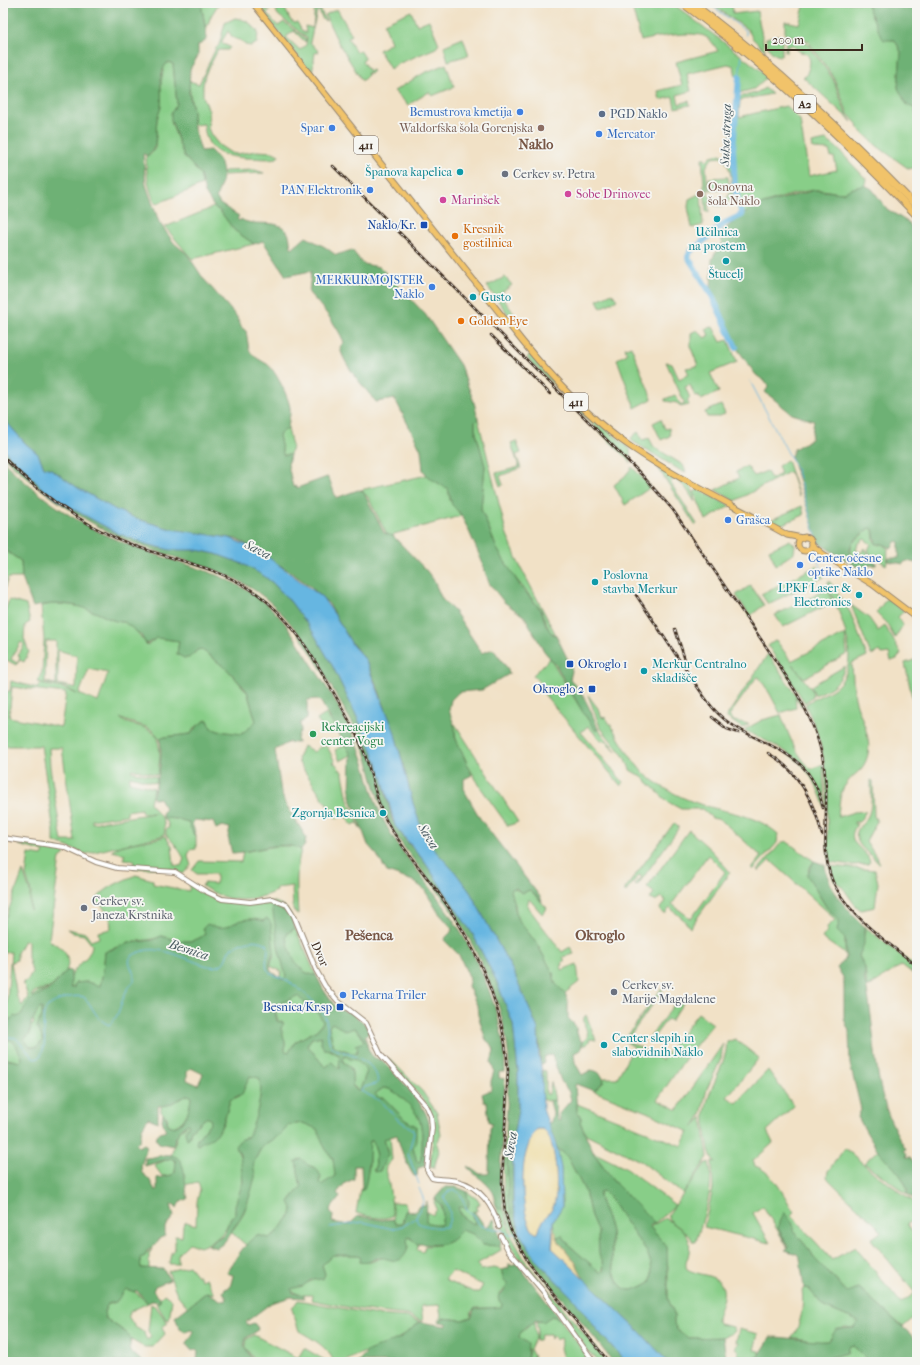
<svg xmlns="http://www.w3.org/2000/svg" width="920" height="1365" viewBox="0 0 920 1365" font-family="'IM FELL French Canon',serif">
  <rect width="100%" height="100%" fill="#f6f6f2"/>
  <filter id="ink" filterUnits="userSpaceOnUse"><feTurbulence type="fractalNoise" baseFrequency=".025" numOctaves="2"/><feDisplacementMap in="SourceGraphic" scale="8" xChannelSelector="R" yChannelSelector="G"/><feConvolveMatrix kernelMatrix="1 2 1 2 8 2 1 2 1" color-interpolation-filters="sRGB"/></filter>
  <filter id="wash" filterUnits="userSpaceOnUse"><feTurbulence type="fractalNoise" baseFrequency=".012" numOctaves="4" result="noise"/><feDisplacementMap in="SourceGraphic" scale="16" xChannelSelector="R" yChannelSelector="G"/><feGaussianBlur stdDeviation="0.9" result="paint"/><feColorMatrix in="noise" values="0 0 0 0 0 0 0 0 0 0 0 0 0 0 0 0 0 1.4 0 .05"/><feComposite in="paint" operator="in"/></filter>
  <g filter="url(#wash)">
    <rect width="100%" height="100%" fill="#f1e1c6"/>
    <path fill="#88ce88" stroke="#627c53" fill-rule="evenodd" d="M201 3H219L211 16 206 30Z
      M255 3 270 11 267 14 278 26 284 22 306 39 305 42 294 31 286 37 300 50 306 45 307 38 278 15 276 11 283 5 291 21 295 23 297 22 302 31 306 33 305 26 313 28 315 3H319L321 11 326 21 323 20 319 11H317L310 42 319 52 315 53 312 74Z
      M631 3H663L666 5V3H672L768 76 754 89 739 93 740 79 736 77 734 66 728 64 687 74 691 91 677 95 679 104 689 101 690 105 675 108 673 97 660 100 658 91 682 85 676 62 718 51C715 46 712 41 706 37 694 30 655 37 641 41Z
      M710 3H732L733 14 757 11 765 51 753 39 748 30Z
      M805 3H866L875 23 891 40H895L901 52 898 88 901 91 904 101 914 108 917 118V167L909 169 877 146 857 127 858 125 848 114 834 78 808 41 802 37 785 35V21L799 24Z
      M337 9 352 35 348 38 356 52 360 50 365 58 362 61 369 71 372 70 373 71 370 74 369 72 367 73 368 75 362 81 338 42 325 15Z
      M411 11 417 25 429 20 439 44 436 48 400 63 390 69 379 50 391 43 384 23Z
      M235 18C246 19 252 24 258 32L257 43 251 46 245 45 242 41 233 38 228 31 222 41 223 44 230 47 228 50H218L205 75 203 85V96L209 111 208 128 211 135 219 145 231 153 237 154 257 151 273 152 279 155 277 158C267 160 256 158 245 158 221 156 206 152 204 124L193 125C195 110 189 96 189 81L199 84 216 48 219 45 225 23Z
      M778 35 779 38 782 39V54L780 56C770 54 767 47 766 38Z
      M463 38 469 55 448 61 444 46Z
      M788 38 801 39 808 44 833 79 846 113 852 122 803 77 806 76C809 67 813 60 806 53L800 52 792 45 787 47V52H785L786 39Z
      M167 62 173 64 177 104 171 120 172 125 184 156 200 174 202 185 156 204C147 188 147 174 146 156L151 154 155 148 157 119 161 107V82L164 67Z
      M446 64 454 87 432 96 429 92 408 105 394 91 424 73Z
      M765 88 772 94 740 100 739 117 786 106 800 120 809 176 837 170 834 157H831L829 150 813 149 812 143 826 140 836 147 866 179 865 185 851 189 843 193C834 193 825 189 815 190 798 191 756 205 742 215L735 188 733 150H729L731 130 733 129 734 136 739 97 756 93Z
      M720 154C742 160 738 224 708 201L709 212H706L702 158H705L706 161 711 156ZM721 157C733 163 736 198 721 203L713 201 708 194 706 167 712 158Z
      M255 170 264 173 223 175 224 171Z
      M728 177 729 188 709 190V178Z
      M701 193 703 225 692 228 688 207 689 199Z
      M214 207 220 211 234 230 254 244 192 259 165 227Z
      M505 277 512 285 500 294 515 315 511 318 487 286Z
      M612 293 617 300 601 308 597 300Z
      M713 327 721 342 728 340 737 362 710 373 719 392 701 400 698 395 695 396 690 385 685 387 690 398 687 400 689 405 681 407 677 403 665 401V399L675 395 681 405 685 404 666 362 672 364 679 379 689 374 686 368 698 366 691 348V333L697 330 705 338 709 336 706 328Z
      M631 346 652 399 635 408 617 359 627 354 625 348Z
      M530 354 557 385 630 449 631 463 527 358Z
      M721 405 725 414 717 417H707L705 412Z
      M478 419 506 532 518 562 556 635 550 632 541 610 509 570 497 549 481 509 485 466 475 429V422Z
      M661 419 665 429 669 428 670 436 661 440 653 423Z
      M288 429 292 446 290 455H283L279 435 281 432Z
      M638 432 643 440 649 438 654 447 683 465 686 472H683L632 441 631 438Z
      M516 441 521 453 516 455 521 468 500 476 503 485 500 487 496 473 519 467 511 443Z
      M787 460 799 497 791 474 789 472 735 501 715 490 739 478 736 472 747 466 754 476 767 471 771 479 781 474 778 466Z
      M632 467 651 487 625 505 614 485 625 476Z
      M658 468 692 487 695 502 685 487 675 479 670 482 697 524 695 525Z
      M427 475 441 485 448 488 450 500 461 516 394 534 393 536 387 535 368 497 360 490Z
      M697 490H700L730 506 706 520 694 492Z
      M802 506 804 515 780 525 771 520Z
      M870 528 873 529 874 541 879 545 883 544 888 548C887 554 889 559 886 565L870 554 868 550 871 544 864 539 858 544 856 550 861 553 865 548 870 557 869 559H854L850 556 852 543Z
      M790 540 795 545 794 553 776 565 769 550Z
      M3 549 21 561 22 578H8L3 593Z
      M817 566 824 577 768 604 761 594Z
      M828 582H830L850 612 867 656 852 663V665C853 676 853 688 855 698 859 715 872 736 868 754 864 773 853 772 844 787 839 796 839 808 838 817L854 812 866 811 859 822H854V824H857C843 845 866 847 870 862L868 864 853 865 829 862C824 805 834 758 805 705 815 696 830 694 839 684 859 662 844 625 835 602 832 596 828 588 828 582Z
      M751 585 752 589 754 590 764 605 750 616 736 595Z
      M828 589 833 602 783 627 775 615Z
      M887 598 904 611 898 617 903 625 895 638 886 623 876 613Z
      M9 600 26 605 30 622 25 625 24 639 29 652 24 662 20 660 16 665 3 658V616ZM21 642 24 645 18 655 20 657 17 663 11 659Z
      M53 604C67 604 80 606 93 611 104 615 112 622 124 622L133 627 147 645 157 638 179 641 177 654 193 655 197 650 201 649 228 670 247 692 256 721 253 725 241 734 218 731 211 728 208 720H206L194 728 191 734 165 737 160 739C149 722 136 727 120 718 131 729 144 721 158 738L160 755 158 775 132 769 131 771 157 777 156 783 130 776 129 782 154 788 150 802C154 814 168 815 164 835L161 836 86 854 54 842V832L41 746H3V692L10 691 11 681 38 688 40 684 63 688 77 694 65 687 37 682 42 672 44 640 41 606ZM46 641H56V684L45 682ZM58 650 77 656 76 688 58 684ZM89 669 108 673 98 702 79 694ZM12 687 66 693 61 727 9 717ZM49 748H62L75 841H62L50 767ZM141 809 142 813H155L92 823V820L127 815V811Z
      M851 605 869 618 878 631 885 626 901 653 897 659 891 661 889 653 882 654 880 651 871 655Z
      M845 634 847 654 804 678 792 664 812 690 813 696 805 703 768 646 776 640 791 661Z
      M768 654 803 705 801 706 795 696 796 708 780 713 770 694 759 677 756 678 729 716 734 721 749 724 742 728 726 717Z
      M550 658 584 714 596 731 598 729 616 751 606 742 599 739 588 726 581 732 623 782 621 786 544 694 547 691 533 675Z
      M917 659V705L913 702 905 663Z
      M845 666C841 683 831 689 815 695L811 686Z
      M588 695 600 711 601 717 606 718C617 734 627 754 640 769 652 783 682 799 700 804 727 813 756 814 778 834L777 843 753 870 752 868 761 856 721 820 712 818 702 809H681L668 802 642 777 630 770 626 759 600 727Z
      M326 714 335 727 326 733 317 720Z
      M781 715C789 735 795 754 811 769L823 764 825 808C808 757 788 752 744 730L762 720Z
      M454 724H455L518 822 508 826 481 788 470 769 456 739Z
      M346 745 351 755 340 761 335 750Z
      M304 746 314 752 320 747 327 746 335 762 333 763H335L339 768 337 770 340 769 343 774 348 800 361 829 357 823 352 825 344 814 337 819 299 763 298 758 302 748Z
      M871 780 873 781V784L874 816 877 821 866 841 880 863H878C872 855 860 849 857 839 854 829 863 825 867 818 873 808 871 792 871 780Z
      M163 818 179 819 188 822 194 835H196V849L189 850 188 857 191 865 183 874C167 865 151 869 133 868L134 860 123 859 125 854 112 851C121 842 151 842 165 836L172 846 174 865 181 866 184 859C182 853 171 839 166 835V829L169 828 167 821H165Z
      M674 823 679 828 637 886 635 885 642 877 639 875 625 893V889Z
      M689 830 712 851 730 872 690 928 684 920 670 908 665 914 661 911 660 908 666 901 661 897 655 901 650 899 654 893 647 887ZM708 855 725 872 691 919 672 904Z
      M786 841 814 861 808 870 817 892 827 908 839 920 845 939V954L822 938 827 931V927L835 920 829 913 770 860 759 871 758 870 781 843Z
      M20 844 60 849 65 854 60 858 49 939 51 942C69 950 75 966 58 980 56 982 52 987 49 988 42 990 33 989 31 997L39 991 48 989C43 993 37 994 32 999 21 1009 23 1023 3 1018L6 1012 11 952 3 953V925L23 871 30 892V910L31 892 26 875 29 854 42 856 44 852 19 845ZM24 940 28 941V957L32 972 27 981 23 982 28 997 22 1006 17 997 11 962 17 960V953Z
      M276 846H294L301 850C295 871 297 893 298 915L296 914 293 909 292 886 276 888V891C247 904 229 903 202 886L204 883 216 884V874H197L192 870 199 861 241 862 243 852Z
      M829 866 875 870 878 883 875 907 861 910C850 903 846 886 834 881Z
      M136 875 153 880V884L189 891 190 884 194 885C206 892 217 899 230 902 250 907 277 892 290 913L283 911 275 923 279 951 286 976 285 979H281L280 977 281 971 270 966 274 954 266 918 264 921 251 919 233 924 226 928 204 930 205 934C192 946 176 940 161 936 149 942 141 939 129 943 121 946 112 948 105 952L103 972 100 986 87 982 75 983 74 988H71C66 967 90 963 92 945L84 935 73 933 67 929 86 933 91 941 99 938 98 932 111 929 110 917 100 903H95C100 889 124 880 136 875Z
      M514 888 522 893 530 890 547 908 542 914 529 899 527 906 562 952 570 947 574 954 563 957 565 961 562 962 563 965 561 966 562 970 577 964 579 982 565 993 555 983 553 973 537 944 517 918 515 904 511 891Z
      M864 926 917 968V977L902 965 867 988 865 968 859 956 865 930Z
      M295 928 316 975C297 975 289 951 285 936Z
      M661 989 663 990 627 1040 662 1060 698 1013 713 1024 688 1055 657 1100C661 1102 676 1108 677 1110L723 1044 721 1059 707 1089 701 1115 693 1127 702 1117 708 1157 683 1194 642 1162 586 1134 580 1122 581 1115 577 1112V1104L682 1146 689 1132 649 1113 594 1091 604 1082 603 1078H617L634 1047 625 1041 626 1038Z
      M295 996H299L319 1013 323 1022 317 1030 295 1042 289 1052 285 1051V1042L281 1028 283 1024 278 1021 274 1006Z
      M678 999 683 1003 671 1021 667 1019 653 1038 650 1037Z
      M42 1008V1016L39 1021 43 1040 37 1047H30L24 1039 30 1034 31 1025H33L34 1021H32L39 1009Z
      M586 1015 596 1040 590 1039 588 1043 583 1046 582 1042 587 1038C589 1030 582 1025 584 1017Z
      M332 1023 346 1030 354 1028C360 1032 363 1037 364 1044H358L357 1052 352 1053 334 1046 329 1027Z
      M322 1036 328 1049 340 1056 339 1069 332 1062 326 1067 324 1066 307 1045 312 1038Z
      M10 1039C16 1045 22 1052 22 1061L20 1062 3 1058V1041Z
      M735 1039 759 1058 727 1097 737 1103 768 1070 794 1106 767 1131 773 1143 753 1161 755 1166C775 1173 783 1195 794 1212L791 1215 832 1260 855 1247 901 1303 915 1293 871 1239 881 1232 879 1228 830 1181 827 1177 828 1171 845 1148 874 1173 917 1204V1219L907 1224 917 1239V1315L903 1327 859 1288 847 1292 814 1258 811 1252 793 1230 778 1228 788 1248 763 1206 753 1213 770 1243 704 1227 713 1189 712 1163V1161L716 1162C710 1158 709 1151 708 1143 706 1133 704 1122 705 1112 708 1087 726 1067 727 1042Z
      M345 1056 358 1060 367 1071 360 1090H358L352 1085C352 1074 354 1067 343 1062V1059Z
      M389 1058 422 1091 437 1113 441 1135 437 1143 439 1151 434 1168 430 1167 434 1127 426 1103 388 1059Z
      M543 1070 546 1071V1094H549L551 1082 555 1100 546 1101 542 1098Z
      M253 1076 259 1078C265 1089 254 1129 247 1138H244L235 1147C242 1155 244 1173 242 1184 240 1196 235 1202 235 1215L231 1217C225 1233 217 1241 200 1247L189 1243 178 1254V1264H169L171 1253 175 1248V1236L182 1237 183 1225 186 1222 196 1225 197 1202 200 1189 198 1182 184 1185C184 1174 183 1160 171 1155L178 1133 188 1124 189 1125 185 1131 190 1135 191 1130 207 1117 211 1120 210 1123 197 1139 198 1145C204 1139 211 1139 217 1133 224 1127 227 1110 230 1100L238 1097 249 1077Z
      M383 1088C394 1087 415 1109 419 1119 423 1127 423 1154 420 1162H417L413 1147 416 1126 405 1120 384 1098H379L375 1094Z
      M187 1094 191 1096C191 1109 186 1122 173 1127L168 1125 167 1117 161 1112V1106L168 1105Z
      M303 1123 315 1127 320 1133 325 1148 333 1159 335 1166V1177L321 1185 319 1182 321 1178 300 1159 296 1161 301 1187 290 1200 292 1208 291 1215 276 1233 269 1238 257 1235 246 1245 231 1232C247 1213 248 1201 254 1178 256 1174 253 1173 253 1169 252 1163 258 1154 261 1149 268 1139 284 1136 288 1125Z
      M506 1133 508 1135C509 1144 507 1151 507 1160 507 1181 508 1202 513 1223L515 1226 518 1225 520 1234 516 1236C501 1219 502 1155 506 1133Z
      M390 1136 392 1160C380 1169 388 1174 389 1185 390 1189 393 1213 392 1216 383 1221 366 1216 356 1213L360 1190H363L369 1168V1142L373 1141 377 1156 375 1160 376 1165 373 1170 380 1171 388 1149 384 1139Z
      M557 1148 567 1156 585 1191 591 1216 598 1232 599 1249 604 1265 602 1272H599L570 1246 562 1235 556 1238 553 1221 562 1207 561 1168Z
      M878 1150C886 1158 910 1182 907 1194L864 1163Z
      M593 1152 627 1169 675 1205 655 1223 616 1184Z
      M171 1158 176 1161 175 1172 173 1175 162 1176 154 1165Z
      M709 1162C715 1191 703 1216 696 1242H693C689 1229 670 1227 668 1215L705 1164Z
      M466 1191 477 1199 480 1204 477 1206V1211H474L476 1220 474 1224 466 1220 458 1209 459 1206 466 1208 469 1205Z
      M603 1191 608 1196 638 1240C647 1247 656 1271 650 1282 645 1285 636 1290 630 1290 609 1289 613 1245 611 1232 609 1220 602 1209 599 1197L600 1192Z
      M435 1199C443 1205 445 1216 441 1225L427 1223 425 1218 426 1211 433 1215 437 1209 434 1202Z
      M392 1202 405 1203 407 1211 404 1214 402 1223H394Z
      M495 1203 500 1209H504L511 1235 526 1262 602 1356 606 1361 597 1362 594 1355 593 1356 588 1352 541 1284 507 1243Z
      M665 1218C682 1229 694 1234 688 1257 686 1262 685 1265 687 1269 700 1277 727 1273 723 1297 722 1305 717 1313 717 1321L719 1324 733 1327 735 1331C723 1341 703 1337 688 1338L677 1329 674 1324V1313L668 1299V1267L666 1257 667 1248 650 1227Z
      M461 1230 473 1234 483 1245 500 1246 501 1250 477 1264 481 1270 494 1268 502 1270V1274L508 1286 500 1293 502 1306 500 1308H475L472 1311 471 1317 462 1320 442 1318 441 1322H439L441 1315 439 1305 421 1306 423 1321C417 1320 412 1316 406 1315 374 1312 343 1307 312 1300L313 1295H300L290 1290 293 1287C300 1286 319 1279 325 1274L322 1265 333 1255H358L361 1257 360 1262H371L408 1248 407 1237 411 1238 414 1242 419 1244 417 1250 423 1252 425 1246C443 1245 450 1245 461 1230ZM452 1271 483 1285 479 1292H474L447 1281 445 1279Z
      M152 1249 149 1254V1269L141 1268 139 1259Z
      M189 1266 197 1276H199L201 1280 206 1278 214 1293V1294L207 1292 205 1293 188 1308 177 1294 168 1271Z
      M804 1288 809 1289 824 1307 858 1321 854 1328 844 1327 829 1341 818 1342 791 1337C801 1330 804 1302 802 1290Z
      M125 1289 135 1292 148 1303 129 1312 128 1316 135 1327 145 1333 144 1334 147 1340 151 1337 148 1331 151 1304 156 1307 168 1323 162 1327 165 1334 153 1347H144L131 1340 128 1334 105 1318 103 1315 107 1305 116 1302Z
      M164 1294 172 1300 169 1320 166 1319 156 1303H158L161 1300 160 1298Z
      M298 1300 377 1315 407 1317 420 1322C404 1337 382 1349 363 1353 351 1356 351 1362 334 1362 328 1347 313 1339 299 1331L292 1309Z
      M552 1316 560 1319 591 1362H564L560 1348 562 1341 561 1338 556 1340 554 1336H552L551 1339 550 1334H541L539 1340H535L538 1331 536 1321 539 1322Z
      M531 1323H534L536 1336 530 1349 534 1357 529 1359 530 1362H527L529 1350 519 1337 520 1333Z
      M739 1329 758 1334 754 1350 760 1351 758 1357H740L741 1356 738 1355V1350L735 1348 739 1343 736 1342Z
      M254 1335 298 1358 304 1348 328 1362H256L245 1347 247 1339Z
      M853 1345 866 1359 867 1362H822L828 1358 847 1353 848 1347Z"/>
    <path fill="#6eb174" stroke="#546e49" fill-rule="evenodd" d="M3 3H201L207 38 203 43 198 45V56L190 69 189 93 193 110V125L201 151 210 150C227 167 225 176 216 197L220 204 239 216 237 219 240 221 241 219C252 228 280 217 288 233 291 238 289 244 292 249L306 237 325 247 336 255 352 250 363 264 380 267 425 314 460 365 474 402 478 419 475 422V429L485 466 481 509 497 549 521 587 541 610 546 625 552 634 556 635 571 666 572 671 570 679C584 694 591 710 598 729L596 731 584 714 556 665 544 651 525 617 504 602 489 583 481 559 468 529 460 513 452 505 448 489 428 477 423 470 421 450 395 399 376 402C365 388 343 365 340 347L344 342C336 324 323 308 309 293L311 271 286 276 263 241 254 244 234 230 220 211 214 207 205 193 200 174 184 156 171 120V113L177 104 173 64 169 62 166 64C157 76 163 93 161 107 160 111 158 115 157 119 155 132 159 150 146 156L145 154H143L146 185 159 222 174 243 187 254 203 278 237 317 241 327 246 331C250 353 246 352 267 364 275 369 289 398 290 408 291 415 288 422 288 429L281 432 279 435 283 455H290L288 465 293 487 296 486 297 488 327 477 329 478 336 498 358 490 363 491 384 533 393 536 426 570 433 579 442 599 455 612 482 653 493 649 508 669 509 674 482 690 459 692 451 700 449 710 455 728V737L472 775 464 779V790L481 820 541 898 542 902 530 890 522 893 516 888 511 889 517 918 537 944 553 973 555 983 565 993 568 1002V1018L575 1025 578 1036 582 1042 581 1050 574 1053 575 1063 582 1075 591 1070C598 1071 602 1074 604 1081L594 1091 576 1084 575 1085 577 1112 582 1117 580 1122 594 1154 616 1184 655 1223 649 1226 667 1247 668 1299 674 1313V1324L677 1329 688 1338 723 1337 726 1358 734 1359 758 1357C762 1350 767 1345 770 1337 790 1337 809 1342 829 1341L836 1329 854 1328 858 1321 824 1307 809 1289 804 1288 800 1258 797 1254 785 1250 789 1247 778 1228 784 1212 793 1224V1230L811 1252 814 1258 847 1292 859 1288 917 1340V1362H867L866 1359 853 1345 848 1347 847 1353 828 1358 822 1362H668L640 1332 584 1279 575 1262 556 1238 562 1235 570 1246 601 1273 604 1270 603 1261 599 1255 598 1232 591 1216 585 1191 567 1156 557 1148 547 1123 551 1122 553 1113 550 1101 555 1100 557 1120 560 1121 559 1114 571 1100 569 1092 561 1081 552 1055 545 1056 544 1063 541 1066 538 1029 514 973 470 892 429 844 423 833 413 803 397 741 378 688 365 659 350 641 329 604 310 586 289 571 244 543 236 539 171 529 137 519 116 510 78 488 51 469 44 467 38 454 25 443 3 418ZM603 1191 608 1196 638 1240C647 1247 656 1271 650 1282 645 1285 636 1290 630 1290 609 1289 612 1245 611 1232 609 1220 602 1209 599 1197L600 1192Z
      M866 3H917V118L914 108 907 105 898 88 901 52 895 40H884L881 36Z
      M865 185 872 189 887 209 909 223 917 235V563L906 561 903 564 888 561 889 558H899V542L896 541 891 548 883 544H876L873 529 870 528C860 536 848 542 850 556L854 559 858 557 869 559 870 557 876 563V565H870L862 570 820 544 817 539 791 456 794 449 811 439 814 421 792 414 765 392 769 386 767 383 756 375 736 347 711 294 712 259 722 242 720 233 742 215 756 206 815 190 843 193 850 189Z
      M3 447 18 465 42 488 62 503 117 533 158 548 197 550 216 554 243 564 256 570 273 583 290 601 313 632 332 665 368 740 381 773 392 820 406 841 424 861 472 933 497 982 513 1024 518 1071V1111L513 1136V1203L518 1225 515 1226 513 1223 508 1199 507 1159 509 1142 506 1133C506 1110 509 1088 509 1065 507 1008 478 948 446 902 426 873 398 846 384 813 375 792 371 770 364 748 356 727 343 708 332 688 313 655 295 622 265 598 224 565 183 563 136 544 86 524 44 495 5 458L3 456Z
      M3 461C39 498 83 528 132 546 177 564 223 570 263 601 284 617 295 638 309 660 328 689 348 719 360 751 369 775 373 801 385 823 398 849 419 871 436 895 472 943 506 1011 505 1072H499V1078L505 1079 500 1176 504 1209H499L495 1203C498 1188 475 1176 467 1167L468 1166 480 1174H488L489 1172 490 1128 492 1123 489 1122 487 1103 484 1102 482 1094 491 1090V1081L494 1071 491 1062 494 1051 492 1045 486 1040 478 1015 477 1005 468 986 470 979 459 955 444 940 445 938 451 932 452 928 438 912 424 889 413 881 387 872 377 855 368 845 350 796 351 755 321 702 317 699 307 700V719L300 723 301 730 297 738 298 743 289 742 275 750 281 792 285 803 306 837 305 845 301 850C284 838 252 853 232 853L228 837 230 828 222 826 216 829 213 822 195 820 192 823 196 835H194L188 822 178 819 163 818 162 814 165 808 159 798 155 799 152 797C159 779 163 758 160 739L165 737 191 734C196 728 200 722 208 720L211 728 218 731 242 734 256 721 247 691 228 670 201 649 197 650 189 658H184L177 654 179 641 157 638 146 644 141 635 124 622C111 622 105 615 92 611 73 603 54 602 33 607L22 578 21 561 3 549Z
      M814 861 825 865C828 889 847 910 864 926V944L859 956 865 968V981C879 1042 869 1093 906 1149L904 1150 907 1154 906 1157H910L917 1166V1201L907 1194C911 1181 884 1159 877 1149 870 1139 864 1128 858 1117L861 1109 850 1064 849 1031 844 1019V985L843 977 837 968 846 958 845 939 837 931 839 920 827 908 807 875Z
      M272 906 290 913 295 928 288 933 286 937C290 952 297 975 316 975L323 989 337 1009 352 1013 365 1024 369 1032 365 1036C368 1047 368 1058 382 1060 395 1074 426 1104 429 1123 431 1137 427 1152 425 1166L418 1168 417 1176H414C407 1166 400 1148 397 1135L384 1139 388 1154 380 1171 374 1172 376 1163 374 1161 377 1155 373 1141H370C369 1152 369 1182 363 1190H360L362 1186 361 1166H354V1179L345 1183 337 1193 340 1197 330 1210 333 1216 332 1222 349 1225 358 1216 382 1220 393 1219 396 1224 403 1223 405 1211 415 1212 419 1206H425L427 1201 426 1221 429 1223 441 1225 443 1215 442 1206 435 1198 445 1187H456L466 1191 469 1202 468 1208 458 1207C460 1216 467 1222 475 1224L472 1212 474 1211 486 1228 494 1219 501 1241 500 1246 483 1245 473 1234 461 1230C448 1249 437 1244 417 1244L411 1238 408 1237C406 1242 409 1248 406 1253 398 1268 388 1256 378 1258 371 1260 368 1264 360 1262L361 1257 358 1255H333L322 1265 325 1274 323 1279 311 1280 303 1286 291 1289 293 1293 304 1295V1298L291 1297 271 1303 246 1322 248 1325 254 1323 258 1328 257 1331 246 1338 244 1346 252 1359V1362H197L198 1351 196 1349 192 1351 186 1344 192 1336 193 1331 191 1330 185 1332 180 1329 175 1317 207 1292 220 1300 226 1301 227 1298 223 1292 225 1289 230 1287 233 1276V1275L227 1273C235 1259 243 1245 257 1235L269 1238 276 1233 291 1215 292 1208 289 1202 301 1187 296 1161 302 1159 308 1165 316 1168 321 1176 319 1182 321 1185 335 1176 333 1159 325 1148 317 1129 303 1123 288 1125C284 1135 271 1139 263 1146 259 1150 257 1157 254 1162 252 1169 256 1172 255 1177 250 1197 245 1214 232 1230 227 1238 225 1244 216 1248L208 1245 224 1234 231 1217 235 1215V1205L243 1182 240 1154 235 1146 241 1139 247 1138C254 1128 265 1089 259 1078L250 1076 242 1094 230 1100C226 1113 223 1130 212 1138 207 1141 203 1140 198 1145L196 1144 197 1139 210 1123 211 1120 207 1117 191 1130 189 1138 187 1139 185 1131 189 1125 188 1124C179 1129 175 1137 173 1146L159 1143 155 1138 158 1134 166 1131 162 1120 163 1114 166 1117 168 1125C183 1133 191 1107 191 1096L188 1095 168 1105 158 1106V1122L148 1118 142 1128 140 1140 136 1144 139 1147 144 1144 147 1146 141 1166 142 1173 149 1179 155 1190H157V1178L172 1175 175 1172 176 1161 171 1158 145 1166V1158C153 1158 162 1154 170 1155 189 1157 183 1185 188 1198L186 1200 180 1201 177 1208 175 1205H171L174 1216 165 1227V1236L160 1238 154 1246 147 1251 145 1256 140 1258 141 1268 163 1269 170 1280 155 1286 153 1291 160 1298V1302L152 1301 148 1303 136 1290 135 1292 126 1289 116 1302 108 1304 104 1311 105 1318 128 1334 131 1340 129 1350 143 1362H3V1058L20 1062 22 1058 16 1045 11 1040 3 1041V1018L10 1020 14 1016 17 1017C24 1014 24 1008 28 1002 34 995 41 995 47 991 55 985 61 977 67 970L71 971V988H74L75 983 87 982 100 986 103 972 105 952 129 943 153 940 161 936C176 940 192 946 205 934L203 928 207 924C231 934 230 919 251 919 256 919 260 920 264 921L266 918 268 919 271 923 274 951 270 963V970L283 980 286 976 279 951ZM297 996 318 1013 323 1022 317 1030 295 1042 289 1052 285 1051V1042L281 1028 284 1023 277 1021 274 1006ZM42 1008V1016L37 1027 43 1040 37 1047H30L24 1039 30 1034 31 1023 39 1009ZM332 1023 346 1031 354 1028C359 1031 363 1037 364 1042L355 1045 358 1048 357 1052 352 1053 334 1046 329 1027ZM322 1036 320 1042 324 1049 331 1050 340 1056 339 1069 332 1062 326 1067 324 1066 307 1045 312 1038ZM345 1056 350 1059 357 1060 367 1071 360 1090C344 1089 361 1071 343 1062V1059ZM191 1068 203 1074 198 1085 187 1080V1072ZM383 1088C394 1087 415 1109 419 1119 423 1127 423 1154 420 1162H417L413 1147 416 1143V1126L405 1120 384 1098H379L375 1094Z
      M520 1234 537 1261 573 1298 598 1331 626 1362H613L581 1321 534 1266 516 1236Z
      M516 1262 560 1319 552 1316 543 1322 535 1320 534 1323C528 1323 520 1331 519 1337L528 1344 527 1362H357L368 1351 400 1338 420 1322 446 1326 448 1324 441 1322 442 1318 462 1320 472 1317 474 1309 501 1307 502 1304 499 1301 498 1297 508 1286 503 1278 502 1270 509 1268V1264L513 1266Z"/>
    <path fill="#eeda9e" stroke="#94825e" d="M537 1129H543C557 1140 559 1189 554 1205 552 1212 545 1216 542 1223 540 1227 540 1231 537 1234 521 1227 521 1172 525 1157 527 1148 531 1136 537 1129Z
      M554 1230 556 1232V1238L575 1262 584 1279 552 1248Z"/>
    <path fill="#66b6e1" stroke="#507080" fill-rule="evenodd" d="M3 418 25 443 38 454 44 467 51 469 78 488 116 510 137 519 171 529 230 538 261 552 322 597 335 615 353 646 365 659 394 730 413 803 423 833 429 844 455 872 470 892 514 973 538 1029 539 1056 542 1071 543 1109 557 1148 561 1168 562 1207 553 1221 552 1248 640 1332 668 1362H626L598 1331 573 1298 537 1261 520 1234 513 1203V1136L518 1111V1071L513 1024 497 982 472 933 424 861 395 826 381 773 368 740 332 665 313 632 290 601 273 583 264 576 243 564 216 554 197 550H170L146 544 117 533 62 503 42 488 9 456 3 447ZM537 1129H543C557 1140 559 1189 554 1205 552 1212 545 1216 542 1223 539 1227 540 1231 537 1234 521 1227 521 1173 525 1157 527 1148 531 1136 537 1129Z"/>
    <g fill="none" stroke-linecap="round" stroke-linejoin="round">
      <path stroke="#66b6e1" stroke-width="1" d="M708 3 746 31V35
        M739 77 742 56
        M750 381 796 468 818 543
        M818 555V562L826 576
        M3 1036 16 1038 34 1059 39 1058C55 1035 28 1011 60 1000 68 997 76 995 84 997 93 1006 95 1019 109 1025 120 1017 120 1002 127 990 129 986 135 983 134 978 134 968 123 960 135 954 165 937 207 977 222 964 227 960 227 952 231 948 243 942 254 937 267 944 270 952 264 961 267 969 271 976 282 977 288 981 300 989 315 1001 323 1013 330 1023 325 1037 332 1048 350 1055 377 1060 378 1083L362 1088 361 1091 382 1102 396 1118 412 1129 414 1133 408 1154 419 1184
        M419 1188 424 1200 416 1218 418 1223C427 1227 436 1228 447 1227 453 1213 449 1210 444 1197L447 1192C463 1186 461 1200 467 1209 468 1212 472 1213 474 1215 477 1219 477 1223 481 1226L504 1231 509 1235 520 1232
        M330 1227 363 1222 393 1229 405 1225 416 1218"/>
      <path stroke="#66b6e1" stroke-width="6" d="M736 347 711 294 688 257 690 252 725 223 742 215 735 188 733 149 739 77"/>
    </g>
  </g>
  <g filter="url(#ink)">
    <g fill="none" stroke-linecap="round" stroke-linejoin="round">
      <defs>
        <path id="minor" d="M3 838 64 847 96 862 117 868 175 872 205 891 222 899 250 902 272 899 287 905 294 916 316 970 325 986 338 1001 366 1023 381 1055 427 1107 431 1116 432 1128 427 1170 432 1178C440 1180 449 1179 457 1181 480 1186 493 1206 499 1227
          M501 1236 508 1250 543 1291 594 1362"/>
        <path id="major" d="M253 3 522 341C552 378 583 412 621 440 672 477 732 504 787 535L802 538
          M798 544a7 7 0 1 1 14 0a7 7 0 1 1-14 0Z
          M812 545 823 554 872 584 917 618"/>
        <path id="highway" d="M682 3C768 66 843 139 917 216
          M692 3C774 64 846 134 917 207"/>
      </defs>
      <use href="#minor" stroke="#968672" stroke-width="6"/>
      <use href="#major" stroke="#968672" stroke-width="7"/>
      <use href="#highway" stroke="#968672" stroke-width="8"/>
      <use href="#minor" stroke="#fff" stroke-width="4"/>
      <use href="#major" stroke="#f1c36a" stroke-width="5"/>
      <use href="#highway" stroke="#f1c36a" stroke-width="6"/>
      <defs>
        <path id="rail" d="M333 166 642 475 673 510 786 676C809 711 824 744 826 786 828 819 819 858 836 888 855 921 889 943 917 966
          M491 335 550 394
          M3 457C41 495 84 527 135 546 177 561 219 567 256 593 290 617 311 653 331 688 343 709 355 729 364 752 372 774 375 799 386 820 400 846 420 868 438 892 475 944 504 1005 508 1070L502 1182 505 1212 510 1228 528 1262 609 1362
          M634 592C652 619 670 646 688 673 700 690 711 710 728 722 768 750 811 750 823 808
          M675 629 687 666
          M712 717 727 729 739 733
          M768 753C799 771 814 801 822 835"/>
      </defs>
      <use href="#rail" stroke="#3b2a1e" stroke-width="2.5"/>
      <use href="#rail" stroke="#f6f6f2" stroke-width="1" stroke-dasharray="3" stroke-linecap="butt"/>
    </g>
  </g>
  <g fill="#3f7fe0" stroke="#f6f6f2" stroke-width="1.5">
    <circle cx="520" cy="112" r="4"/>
    <circle cx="332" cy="128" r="4"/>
    <circle cx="599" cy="134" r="4"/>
    <circle cx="370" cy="190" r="4"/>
    <circle cx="432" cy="287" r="4"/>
    <circle cx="728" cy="520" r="4"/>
    <circle cx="800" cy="565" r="4"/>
    <circle cx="343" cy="995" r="4"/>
  </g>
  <circle fill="#5c6f8a" stroke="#f6f6f2" stroke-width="1.5" cx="602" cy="114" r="4"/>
  <g fill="#8d6e63" stroke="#f6f6f2" stroke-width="1.5">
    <circle cx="541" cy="128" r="4"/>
    <circle cx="700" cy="194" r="4"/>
  </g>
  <g fill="#0f9aa8" stroke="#f6f6f2" stroke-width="1.5">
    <circle cx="460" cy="172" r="4"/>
    <circle cx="717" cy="219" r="4"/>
    <circle cx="726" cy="261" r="4"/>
    <circle cx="473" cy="297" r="4"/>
    <circle cx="595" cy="582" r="4"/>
    <circle cx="859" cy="595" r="4"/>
    <circle cx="644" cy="671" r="4"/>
    <circle cx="383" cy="813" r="4"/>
    <circle cx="604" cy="1045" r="4"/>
  </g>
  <g fill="#6b7280" stroke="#f6f6f2" stroke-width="1.5">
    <circle cx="505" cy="174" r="4"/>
    <circle cx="84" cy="908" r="4"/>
    <circle cx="614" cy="992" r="4"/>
  </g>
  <g fill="#d1479c" stroke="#f6f6f2" stroke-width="1.5">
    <circle cx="568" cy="194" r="4"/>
    <circle cx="443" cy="200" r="4"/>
  </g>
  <g fill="#1a4fb4" stroke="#f6f6f2" stroke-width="1.5">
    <rect x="420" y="221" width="8" height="8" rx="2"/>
    <rect x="566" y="660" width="8" height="8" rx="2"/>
    <rect x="588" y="685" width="8" height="8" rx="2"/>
    <rect x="336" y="1003" width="8" height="8" rx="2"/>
  </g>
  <g fill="#e8710a" stroke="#f6f6f2" stroke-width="1.5">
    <circle cx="455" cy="236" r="4"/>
    <circle cx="461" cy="321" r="4"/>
  </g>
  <circle fill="#2e9e5b" stroke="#f6f6f2" stroke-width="1.5" cx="313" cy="734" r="4"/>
  <g text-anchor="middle" stroke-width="3.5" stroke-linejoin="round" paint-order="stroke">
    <g fill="#f6f6f2" stroke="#73675e" stroke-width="1">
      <rect x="794" y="95" width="22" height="18" rx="3"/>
      <rect x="354" y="136" width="24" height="18" rx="3"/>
      <rect x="564" y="393" width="24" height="18" rx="3"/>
    </g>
    <g font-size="11" font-weight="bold" fill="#3b2a1e">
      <text x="805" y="108">A2</text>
      <text x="366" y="149">411</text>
      <text x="576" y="406">411</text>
    </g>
    <g font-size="12" fill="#366cbe" stroke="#f6f6f2" text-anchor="end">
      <text x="512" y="116">Bemustrova kmetija</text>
      <text x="324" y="132">Spar</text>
      <text x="607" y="138" text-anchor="start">Mercator</text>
      <text x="362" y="194">PAN Elektronik</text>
      <text x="424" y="284">MERKURMOJSTER<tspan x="424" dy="14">Naklo</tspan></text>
      <text x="736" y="524" text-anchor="start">Grašca</text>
      <text x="808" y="562" text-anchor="start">Center očesne<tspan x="808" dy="14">optike Naklo</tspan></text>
      <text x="351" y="999" text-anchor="start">Pekarna Triler</text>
    </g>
    <g font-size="12" fill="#4e5e75" stroke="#f6f6f2" text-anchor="start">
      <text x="610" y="118">PGD Naklo</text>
    </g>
    <g font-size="12" fill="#785e54" stroke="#f6f6f2" text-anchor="end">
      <text x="533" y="132">Waldorfska šola Gorenjska</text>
      <text x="708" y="191" text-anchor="start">Osnovna<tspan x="708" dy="14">šola Naklo</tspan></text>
    </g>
    <g font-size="12" fill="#0d838f" stroke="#f6f6f2" text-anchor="start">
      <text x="452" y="176" text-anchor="end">Španova kapelica</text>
      <text x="717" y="236" text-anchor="middle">Učilnica<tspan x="717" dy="14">na prostem</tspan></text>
      <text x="726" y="278" text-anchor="middle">Štucelj</text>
      <text x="481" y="301">Gusto</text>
      <text x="603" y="579">Poslovna<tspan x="603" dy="14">stavba Merkur</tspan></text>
      <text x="851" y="592" text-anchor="end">LPKF Laser &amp;<tspan x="851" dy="14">Electronics</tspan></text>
      <text x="652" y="668">Merkur Centralno<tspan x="652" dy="14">skladišče</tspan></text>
      <text x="375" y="817" text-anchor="end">Zgornja Besnica</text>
      <text x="612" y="1042">Center slepih in<tspan x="612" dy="14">slabovidnih Naklo</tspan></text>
    </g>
    <g font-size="12" fill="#5b616d" stroke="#f6f6f2" text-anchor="start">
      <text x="513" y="178">Cerkev sv. Petra</text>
      <text x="92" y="905">Cerkev sv.<tspan x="92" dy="14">Janeza Krstnika</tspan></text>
      <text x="622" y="989">Cerkev sv.<tspan x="622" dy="14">Marije Magdalene</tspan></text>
    </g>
    <g font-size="12" fill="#b23c85" stroke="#f6f6f2" text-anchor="start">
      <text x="576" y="198">Sobe Drinovec</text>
      <text x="451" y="204">Marinšek</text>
    </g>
    <g font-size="12" fill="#164399" stroke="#f6f6f2" text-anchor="end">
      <text x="416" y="229">Naklo/Kr.</text>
      <text x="578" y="668" text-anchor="start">Okroglo 1</text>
      <text x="584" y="693">Okroglo 2</text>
      <text x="332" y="1011">Besnica/Kr.sp</text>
    </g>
    <g font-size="12" fill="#c56008" stroke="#f6f6f2" text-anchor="start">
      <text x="463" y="233">Kresnik<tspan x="463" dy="14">gostilnica</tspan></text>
      <text x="469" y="325">Golden Eye</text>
    </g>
    <g font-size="12" fill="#27864d" stroke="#f6f6f2" text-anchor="start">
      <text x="321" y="731">Rekreacijski<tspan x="321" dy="14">center Vogu</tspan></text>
    </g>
    <g font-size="12" fill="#3b2a1e" stroke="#f6f6f2">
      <text transform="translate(320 954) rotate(66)" y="4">Dvor</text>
    </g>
    <g font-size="13" font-style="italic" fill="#4a5b62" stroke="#f6f6f2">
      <text transform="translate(725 135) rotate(-88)" y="5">Suha struga</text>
      <text transform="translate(258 549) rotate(27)" y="5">Sava</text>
      <text transform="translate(429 836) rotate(59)" y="5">Sava</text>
      <text transform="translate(189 949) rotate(18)" y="5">Besnica</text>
      <text transform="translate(510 1145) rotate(-81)" y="5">Sava</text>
    </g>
    <g font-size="14" font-weight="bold" fill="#775645" stroke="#f6f6f2">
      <text x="536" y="149">Naklo</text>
      <text x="369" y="940">Pešenca</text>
      <text x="600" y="940">Okroglo</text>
    </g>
  </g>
  <rect width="920" height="1365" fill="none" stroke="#f6f6f2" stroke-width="16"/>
  <path d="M766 44v6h96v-6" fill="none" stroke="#3b2a1e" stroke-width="2"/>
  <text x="772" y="44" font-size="12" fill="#3b2a1e" stroke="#f6f6f2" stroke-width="3" paint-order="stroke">200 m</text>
</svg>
